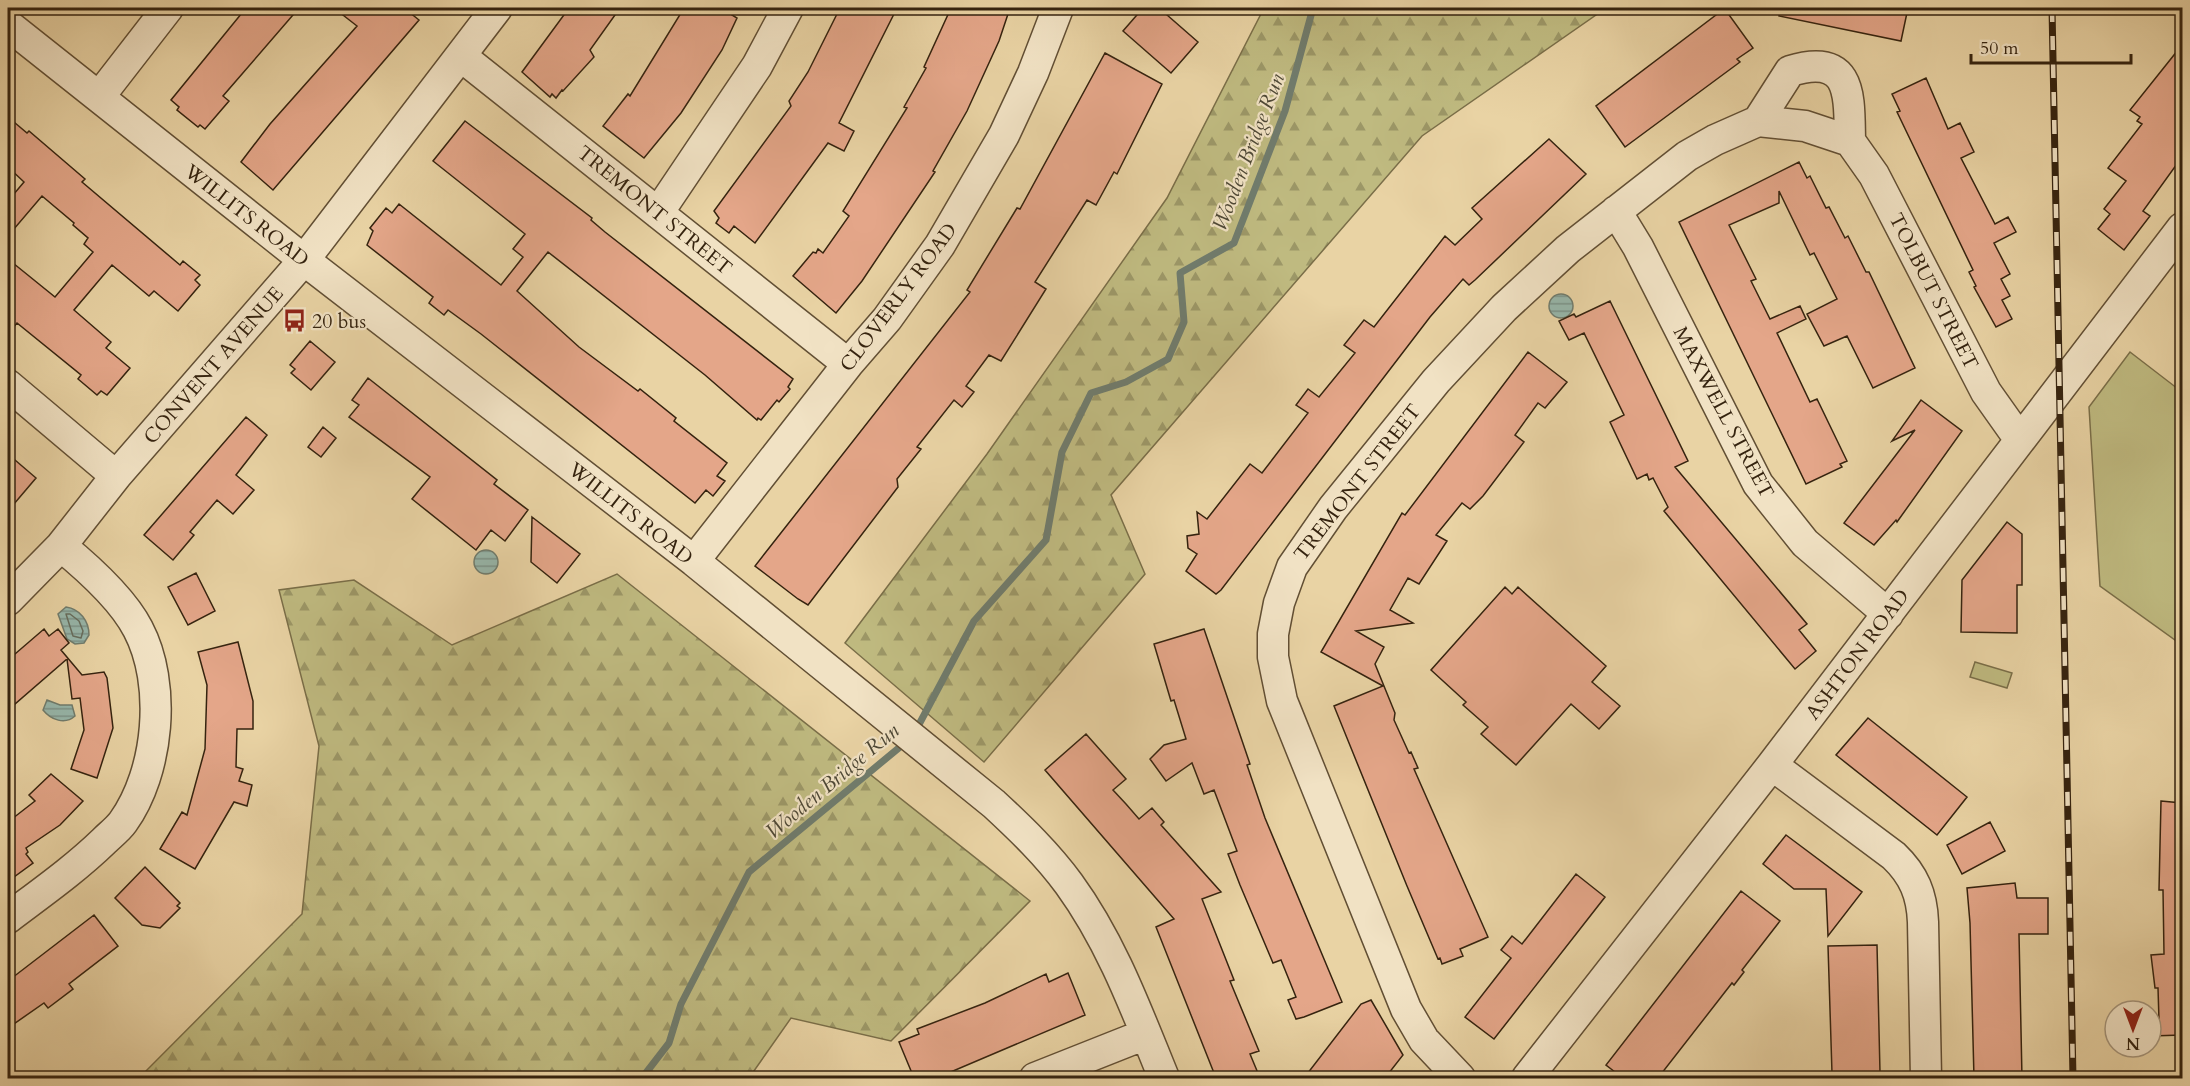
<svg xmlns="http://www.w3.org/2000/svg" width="2190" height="1086" viewBox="0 0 2190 1086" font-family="Cardo,serif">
  <defs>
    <pattern id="forest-firs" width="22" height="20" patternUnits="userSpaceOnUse" patternTransform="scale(1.5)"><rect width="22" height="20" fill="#bfba80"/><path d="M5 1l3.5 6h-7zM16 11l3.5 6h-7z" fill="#9c9767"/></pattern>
    <pattern id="water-rules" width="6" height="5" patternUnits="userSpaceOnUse" patternTransform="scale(1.5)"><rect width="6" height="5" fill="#97b7ab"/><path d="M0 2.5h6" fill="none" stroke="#7c948a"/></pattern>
  </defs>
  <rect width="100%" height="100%" fill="#e9d3a4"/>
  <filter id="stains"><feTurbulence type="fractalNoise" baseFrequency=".00333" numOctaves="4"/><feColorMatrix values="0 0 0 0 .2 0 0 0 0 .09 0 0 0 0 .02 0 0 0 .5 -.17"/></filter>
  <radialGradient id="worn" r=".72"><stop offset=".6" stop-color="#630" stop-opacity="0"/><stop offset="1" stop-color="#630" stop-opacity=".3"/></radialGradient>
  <path fill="url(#forest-firs)" stroke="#7a6e48" stroke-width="1.5" d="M1264 8H1606L1422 136 1111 495 1145 574 984 762 845 643 987 454 1167 198Z
    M617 574 1030 901 891 1041 791 1018 749 1078H134L144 1073 302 914 319 746 279 590 354 580 452 645Z"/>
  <path fill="#bfba80" stroke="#7a6e48" stroke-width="1.5" d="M2130 352 2182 392V645L2100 586 2089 407Z
    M1975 662 2012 673 2007 688 1970 677Z"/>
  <path fill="url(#water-rules)" stroke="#707c6d" stroke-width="1.5" d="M1549 306a12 12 0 1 1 24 0a12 12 0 1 1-24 0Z
    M474 562a12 12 0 1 1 24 0a12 12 0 1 1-24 0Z
    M66 607C80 609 89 621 89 635L84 643 75 644 67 639 58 614Z
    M47 700 60 705H72L75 716C65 725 51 720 43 710Z"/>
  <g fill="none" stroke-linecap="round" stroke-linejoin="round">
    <path stroke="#666d5d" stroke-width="1.5" d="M66 614H70L79 621 83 631 81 638 73 636Z"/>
    <path stroke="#707c6d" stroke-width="7" d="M915 732 974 621 1046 540 1062 452 1091 393 1126 382 1168 359 1184 322 1180 273 1234 243 1285 111 1313 8
      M642 1078 669 1043 681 1004 749 872 906 742"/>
  </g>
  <path fill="#e4a689" stroke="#35230f" stroke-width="1.5" d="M246 8H299L223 96 229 101 205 129 200 125 198 127 177 110 179 107 171 100Z
    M334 8H404L419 20 273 190 241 162 270 124 357 26Z
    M569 8H620L590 50 594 57 563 91 562 90 556 98 552 94 550 97 522 72Z
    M684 8H737L732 15 737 18 722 50 681 113 644 158 603 126 628 94 630 96Z
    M840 8H897L839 123 854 131 844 151 828 143 755 243 734 226 729 233 716 223 719 218 714 211 791 106 789 101 808 72Z
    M951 8H1010L999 41 967 111 933 171 935 172 862 281 836 313 793 276 813 252 816 253 818 249 823 253 849 216 843 211 907 108 904 107 926 68 924 67Z
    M1143 8H1159L1198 42 1171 73 1123 31Z
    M1780 8H1908L1901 41 1779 16Z
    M1720 12H1727L1753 48 1737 59 1740 62 1625 147 1596 106Z
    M2182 45V157L2143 211 2150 216 2124 250 2098 229 2110 214 2104 209 2126 181 2108 168 2142 124 2137 121 2140 117 2130 110Z
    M1105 53 1162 84 1117 174 1114 172 1096 205 1087 200 1035 282 1046 289 1001 361 989 355 966 386 974 392 962 407 954 400 917 447 921 449 897 479 898 487 808 605 798 599 755 566 970 292 967 290 1017 208 1020 209Z
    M1926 78 1948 129 1960 123 1974 152 1961 158 1995 224 2008 217 2016 232 1994 243 2010 274 2001 279 2010 296 2002 300 2012 319 1996 327 1974 287 1976 286 1969 272 1973 270 1897 112 1900 111 1892 94Z
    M8 117 27 133 29 131 85 179 82 182 180 265 183 261 200 275 195 280 200 285 178 311 154 291 149 296 112 265 74 310 111 342 106 348 130 368 107 395 101 391 97 395 78 379 81 375 17 323 8 334V259L55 297 93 252 84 244 88 238 73 225 74 223 42 196 8 236V201L24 182 8 167Z
    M465 121 592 218 591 220 605 232 793 379 788 387 790 389 779 402 777 400 761 420 758 418 757 420 705 375 548 252 517 291 579 347 638 391 640 389 676 418 674 421 727 463 717 476 725 481 713 496 706 490 695 503 481 334 448 310 444 315 429 303 433 297 367 245 373 231 370 228 386 208 392 213 399 204 501 285 523 257 513 249 525 234 433 161Z
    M1549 139 1586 174 1475 280 1469 285 1463 279 1430 317 1221 590 1216 594 1186 571 1197 554 1188 548 1187 536 1199 534 1197 512 1207 519 1250 464 1262 473 1308 413 1296 405 1308 389 1319 397 1355 353 1344 345 1364 320 1374 327 1445 236 1455 245 1482 219 1472 208Z
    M1799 162 1807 178 1810 176 1826 208 1829 207 1845 238 1848 236 1866 272H1869L1915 368 1873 388 1847 336 1824 346 1807 314 1837 299 1814 253 1810 255 1779 191V203L1729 225 1756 279 1751 281 1770 319 1800 306 1806 319 1777 333 1810 402 1817 399 1847 461 1840 464 1842 467 1806 484 1679 222Z
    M1610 301 1688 461 1675 467 1807 624 1799 630 1816 651 1795 669 1664 511 1668 507 1653 478 1649 480 1647 474 1637 479 1610 422 1624 415 1584 333 1569 340 1559 321 1574 314 1576 317Z
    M310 341 335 362 311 390 291 373 295 369 290 365Z
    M1528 352 1567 382 1545 408 1538 403 1515 435 1524 442 1483 496 1470 509 1462 503 1436 535 1447 541 1419 584 1408 578 1390 610 1413 623 1356 631 1384 647 1375 664 1395 713 1394 720 1409 753 1411 752 1418 768 1414 769 1488 937 1460 949 1463 956 1442 964 1440 958 1438 959 1407 886 1334 706 1383 686 1321 652 1402 513 1405 515Z
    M368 378 497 480 494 484 528 510 505 541 491 530 476 550 412 499 430 477 349 417 359 405 352 400Z
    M1921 400 1962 431 1897 522 1896 520 1874 545 1844 523 1915 430 1892 441Z
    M246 417 267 435 236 475 254 490 233 514 217 500 190 532 194 535 173 560 144 535Z
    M323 427 336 438 321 457 308 447Z
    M8 454 36 478 8 511Z
    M532 517 580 554 557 583 531 562Z
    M2007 522 2022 534V585H2017V633L1961 632 1962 580Z
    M196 573 215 611 188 625 168 587Z
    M1505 587 1512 594 1518 587 1606 666 1592 682 1620 706 1599 729 1571 704 1516 765 1481 734 1488 727 1463 705 1466 702 1431 670Z
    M44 629 49 636 58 629 69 643 61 650 82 675 104 672 107 678 113 728 97 778 71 769 84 730 80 698 72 699 67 659 8 710V660Z
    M1204 629 1250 764 1247 765 1265 818 1342 1002 1304 1017 1296 1019 1288 1000 1296 997 1281 960 1273 963 1240 885 1228 854 1237 851 1214 790 1204 794 1192 763 1166 781 1150 759 1164 745 1186 739 1174 700 1171 701 1154 644Z
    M238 642 253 701V729H237L236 767 243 769 239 781 252 785 247 806 234 802 195 869 160 849 182 812 187 815 205 749 207 685 198 652Z
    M1868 718 1967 797 1937 835 1836 755Z
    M1086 734 1126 779 1113 790 1126 804 1139 819 1152 808 1164 822 1161 825 1221 892 1202 899 1234 980 1230 981 1259 1051 1250 1054 1260 1078H1216L1156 927 1174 919 1045 770Z
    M51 774 83 801 60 825 26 848 28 852 26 854 33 863 14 877 8 869V822L35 801 29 795Z
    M2161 801 2182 803V1035L2151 1036V1021L2159 1020 2158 988H2155L2151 955 2164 954 2163 890H2159Z
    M1990 822 2005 851 1962 874 1947 845Z
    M1786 835 1862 892 1828 936 1826 889H1794L1763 864Z
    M145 867 180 903 177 906 180 908 160 928 142 925 115 898Z
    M1576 874 1605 897 1494 1039 1465 1017 1511 958 1501 950 1512 936 1522 944Z
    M2015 883 2017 898H2048V934H2019L2022 1078H1974L1970 923 1967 888Z
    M1741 891 1780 921 1742 970 1744 972 1734 985 1732 983 1658 1078H1610L1615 1072 1606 1065Z
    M94 915 118 946 69 984 73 989 48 1008 44 1003 8 1028V981Z
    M1877 945 1880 1072 1832 1073 1828 946Z
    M1068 973 1085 1015 946 1074 945 1072 929 1078H914L899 1042 919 1034 917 1029 985 1003 1046 974 1049 982Z
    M1371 1000 1403 1055 1385 1078H1304L1361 1004Z"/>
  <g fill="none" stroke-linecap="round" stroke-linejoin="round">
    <defs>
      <path id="minor" d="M8 25 304 260 694 561 994 804C1021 829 1047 854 1069 884 1112 943 1137 1012 1164 1078
        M462 57 848 364
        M99 97 168 8
        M1758 121 1790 71C1853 52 1849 96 1850 141
        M1616 211 1638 247 1758 484 1805 543 1888 614
        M658 213 757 66 788 8
        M8 385 116 476
        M694 561 848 364 887 319 940 245 1004 135 1033 73 1058 8
        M8 600 61 546 116 476 304 260 497 8
        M1772 765 1894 856C1914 875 1922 895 1923 922L1926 1078
        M8 918C41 893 74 870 104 841 110 835 118 829 123 822 159 772 167 684 138 629 122 598 88 568 61 546
        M1035 1078 1146 1034
        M1460 1078 1424 1040 1406 1009 1282 701 1273 657V634L1279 603 1292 567 1333 508 1436 381 1504 308 1568 249 1687 156 1715 140 1758 121 1805 126 1850 141 1874 175 1986 392 2020 440
        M1527 1078 1772 765 2182 228"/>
    </defs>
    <use href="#minor" stroke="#624f34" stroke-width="33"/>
    <use href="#minor" stroke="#f1e2c4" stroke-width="30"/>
    <defs>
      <path id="rail" d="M2052 8 2073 1078"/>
    </defs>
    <use href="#rail" stroke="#35230f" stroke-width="7"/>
    <use href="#rail" stroke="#f1e2c4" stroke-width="4.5" stroke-dasharray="14" stroke-linecap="butt"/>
  </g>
  <defs>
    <symbol id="bus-bare" viewBox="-9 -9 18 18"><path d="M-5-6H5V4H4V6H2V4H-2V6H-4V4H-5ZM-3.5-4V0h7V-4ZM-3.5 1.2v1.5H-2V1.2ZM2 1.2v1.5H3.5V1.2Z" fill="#8f2418" stroke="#f1e2c4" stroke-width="2.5" paint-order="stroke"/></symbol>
  </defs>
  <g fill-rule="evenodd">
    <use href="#bus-bare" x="278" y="304" width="33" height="33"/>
  </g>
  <g text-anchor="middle" stroke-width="4.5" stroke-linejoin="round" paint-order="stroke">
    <g font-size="20" fill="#35230f" stroke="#f1e2c4">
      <text transform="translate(655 210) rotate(39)" y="7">TREMONT STREET</text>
      <text transform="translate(247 215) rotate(38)" y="7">WILLITS ROAD</text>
      <text transform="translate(1934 291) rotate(63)" y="7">TOLBUT STREET</text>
      <text transform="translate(898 297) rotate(-53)" y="7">CLOVERLY ROAD</text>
      <text transform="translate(213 365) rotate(-49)" y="7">CONVENT AVENUE</text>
      <text transform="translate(1724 412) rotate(62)" y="7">MAXWELL STREET</text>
      <text transform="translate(1357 482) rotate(-52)" y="7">TREMONT STREET</text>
      <text transform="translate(631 513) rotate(38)" y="7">WILLITS ROAD</text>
      <text transform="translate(1857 654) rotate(-53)" y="7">ASHTON ROAD</text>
    </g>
    <g font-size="20" fill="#35230f" stroke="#f1e2c4" text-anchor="start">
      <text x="312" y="328">20 bus</text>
    </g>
    <g font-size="21" font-style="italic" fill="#4e4836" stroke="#f1e2c4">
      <text transform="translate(1248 152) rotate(-69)" y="7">Wooden Bridge Run</text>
      <text transform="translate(832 781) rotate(-40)" y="7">Wooden Bridge Run</text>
    </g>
  </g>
  <rect width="2190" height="1086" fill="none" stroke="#e9d3a4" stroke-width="30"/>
  <rect x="9" y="9" width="2172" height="1068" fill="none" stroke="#35230f" stroke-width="3"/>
  <rect x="15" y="15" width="2160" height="1056" fill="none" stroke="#35230f" stroke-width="1.5"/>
  <g transform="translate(2133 1029) rotate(180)"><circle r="28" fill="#f1e2c4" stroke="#a6967c" stroke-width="1.5"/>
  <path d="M0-4.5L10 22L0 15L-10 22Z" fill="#8f2418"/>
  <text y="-9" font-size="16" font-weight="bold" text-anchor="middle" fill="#35230f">N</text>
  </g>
  <path d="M1971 54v9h160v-9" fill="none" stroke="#35230f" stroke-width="3"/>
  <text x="1980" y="54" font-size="18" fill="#35230f" stroke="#f1e2c4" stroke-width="4.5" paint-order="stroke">50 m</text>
  <rect width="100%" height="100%" filter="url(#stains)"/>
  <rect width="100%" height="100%" fill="url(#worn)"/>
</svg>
